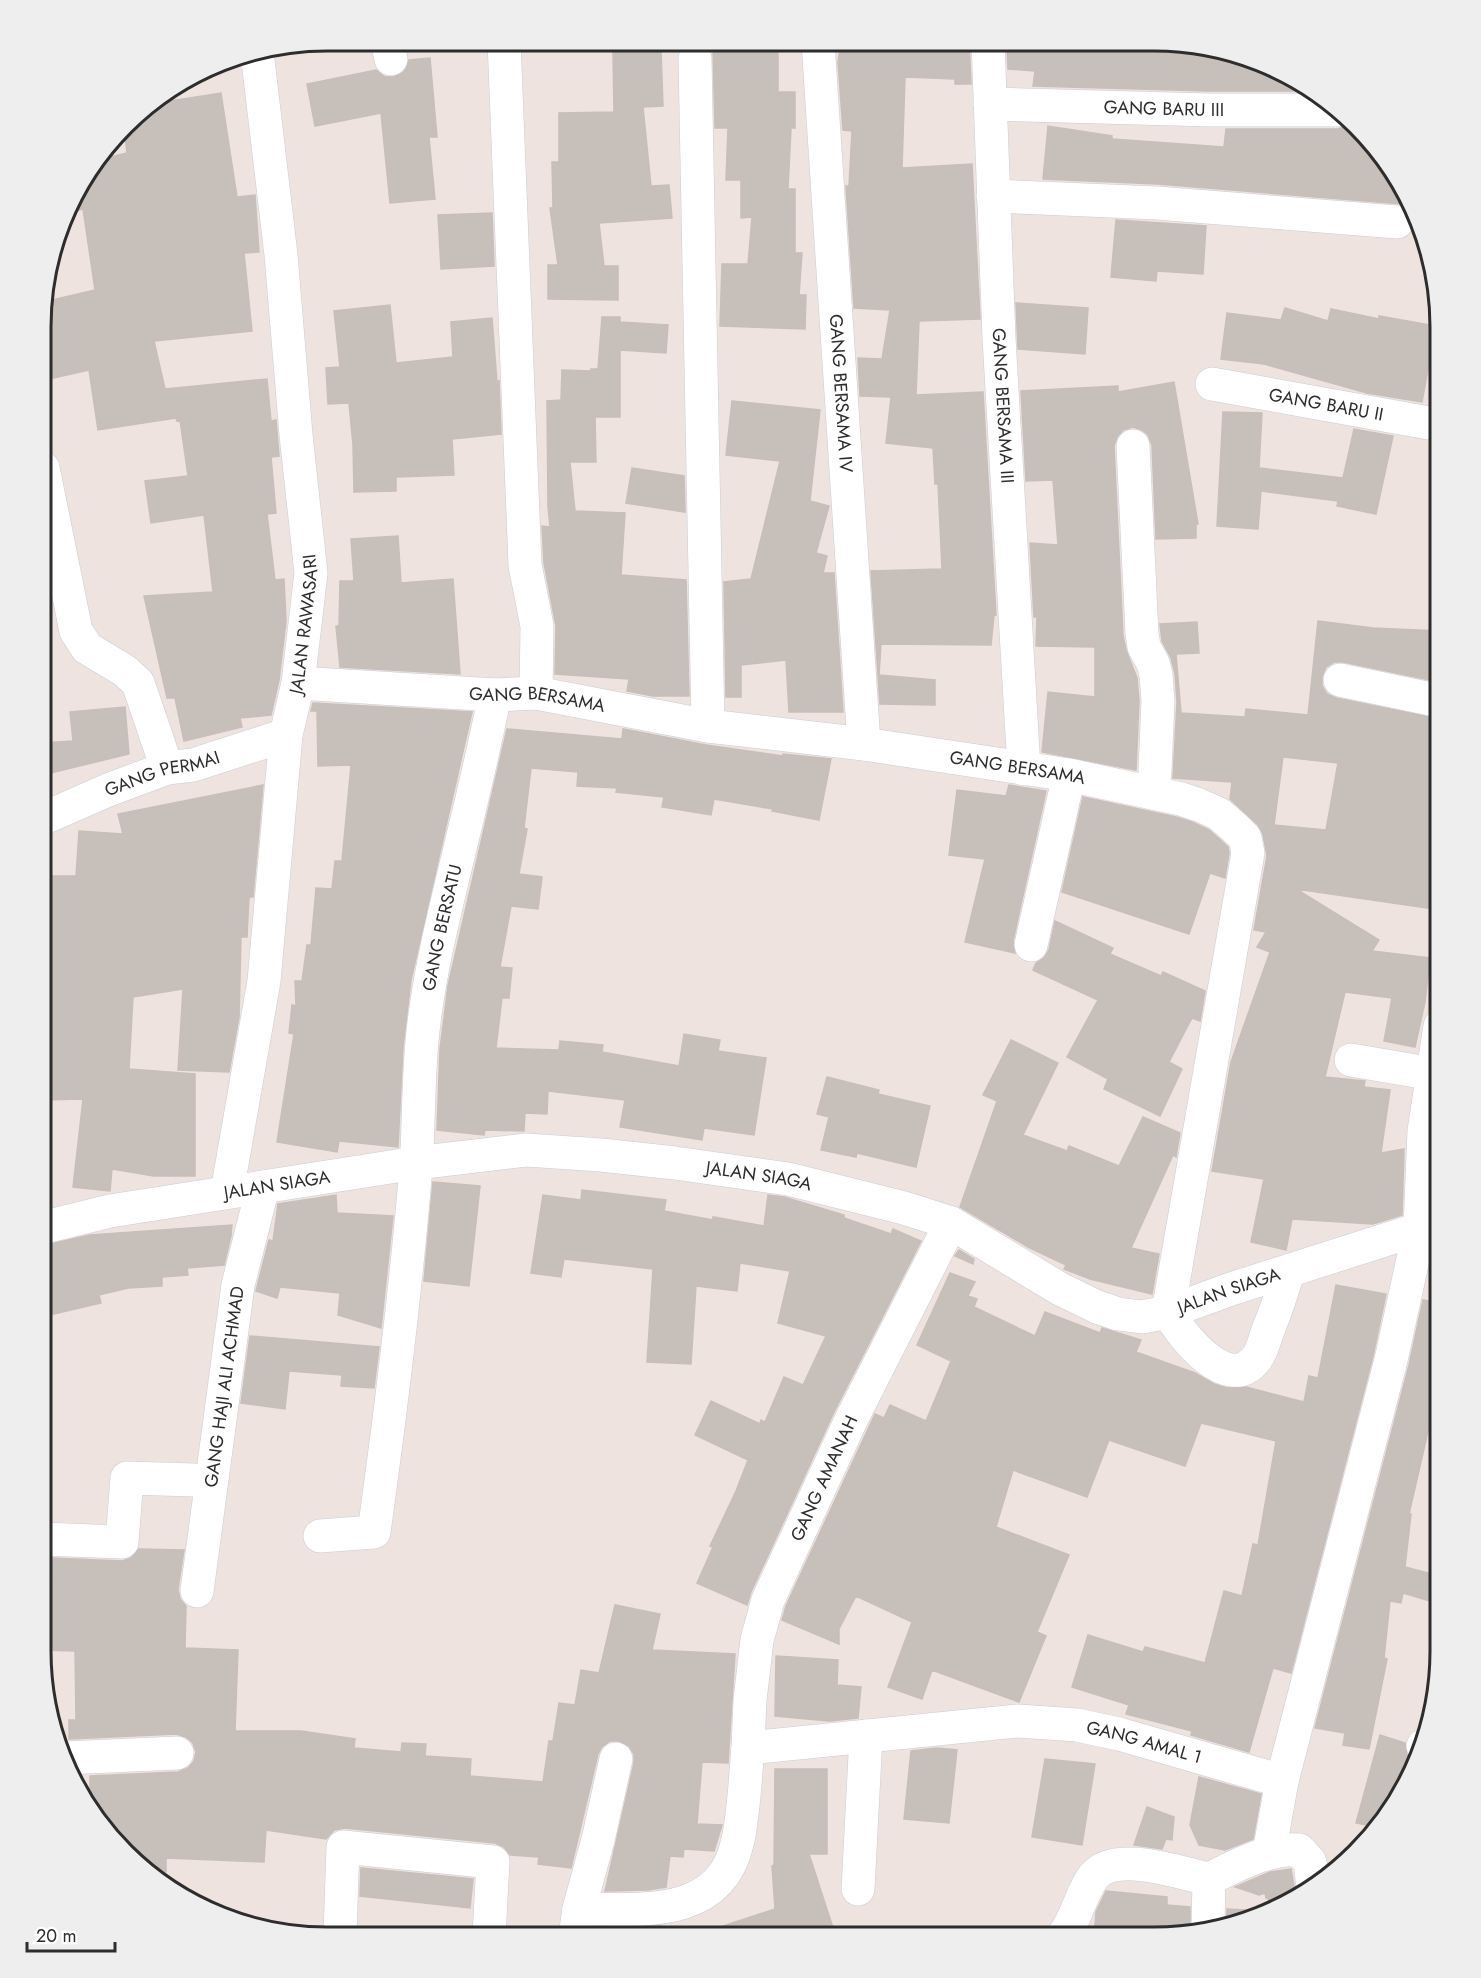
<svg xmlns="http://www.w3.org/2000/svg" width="1481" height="1978" viewBox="0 0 1481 1978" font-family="Jost,sans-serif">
  <rect width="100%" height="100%" fill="#eee3df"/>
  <path fill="#c7bfba" stroke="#c9beb9" stroke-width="1.5" fill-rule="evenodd" d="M716 42H778V92H795V128H791L788 189H795V253H802L799 295H806L805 329 720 326 722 264H748L752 217 741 218V180H726L728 128H715L713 50H716Z
    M841 42H969L971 84H955V79L905 77 902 168 972 164 980 319 919 321 916 395 983 392 996 615H994L991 645 881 644 879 675 935 680V705L880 704 871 571 942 569 938 484H935L933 448 886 443 891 397 860 396 858 358 882 359 890 310 854 308 846 186H849L852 131 843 130 838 62Z
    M1007 42 1154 43V47L1196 45 1316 91H1210L1033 86 1035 71 1008 69Z
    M661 51 663 106 643 107 651 186 669 185 672 218 599 223 604 266H618V300L548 299V265H558L550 208H553L552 162H559V113L614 112 613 52Z
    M430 58 437 137H429L435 199 390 203 381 113 315 126 307 84 376 70 385 77H394L404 72 409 60Z
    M221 93 237 197 255 195 259 252 244 253 252 331 154 341 165 389 267 379 271 421 276 420 279 456 271 457 276 513 267 514 275 580 284 579 286 621 279 680 271 715 240 718 242 727 184 741 175 698H167L144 596 213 592 204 515 151 523 145 481 188 476 180 420 177 421 176 418 98 430 89 370 53 378 43 337V302L95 290 83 209 69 213 79 184 98 160 127 153 124 129 138 111 151 104Z
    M1351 122 1370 138 1403 188 1402 204 1158 184 1043 179 1048 126 1112 136V139L1224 147 1226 129H1338L1347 126Z
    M492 213 494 266 441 269 438 215Z
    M1116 220 1206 226 1203 274 1157 271 1156 281 1111 277Z
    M1016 303 1088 308 1085 354 1018 349Z
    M390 305 396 363 453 357 451 322 492 318 497 382 499 381 501 434 452 439 454 475 396 477V491L354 492 353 445 349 403 328 404 326 368 340 367 334 311Z
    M1285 308 1328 321 1331 309 1379 319V316L1436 326 1422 402 1367 393 1264 364 1221 359 1227 313 1281 320Z
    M602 317H620V322L668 325 666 353 620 350V417H595L596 462H570L575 511 625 513 621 575 686 580 689 696H653L627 691 629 679 555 674 556 626 544 563 542 526 550 527 548 506 547 401 561 400 562 370 591 371V369H598Z
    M1174 382 1198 524H1196V538L1156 539 1152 445 1148 435 1142 430 1133 427 1123 430 1117 437 1114 446 1123 636 1126 650 1137 678 1139 701 1136 770 1042 752 1048 692 1095 697V647L1036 646 1037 617H1034L1030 543 1058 545 1053 480 1026 481 1021 391 1118 386V392Z
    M732 401 820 410 810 501 829 506 816 553 827 556 823 573H834L843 712H789L786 660 741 665V697H726L724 582 751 579 780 461 726 455Z
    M1223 412 1262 413 1259 468 1343 478 1354 429 1393 436 1376 514 1337 506 1338 501 1261 491 1258 529 1217 526Z
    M632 468 684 476 685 512 626 503Z
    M398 536 401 583 453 579 460 674 340 667 336 626H339L340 581H354L351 539Z
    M1318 621 1373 628 1440 631V682L1343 662H1334L1326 667 1322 677V686L1327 694 1336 698 1440 719V910L1296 889 1379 940 1372 951 1430 958 1425 1002 1415 1047 1384 1041 1392 998 1345 992 1325 1077 1365 1081 1364 1087 1390 1090 1381 1153 1404 1149 1402 1215 1373 1224 1292 1219 1286 1250 1251 1242 1264 1179 1212 1171 1231 1062 1270 952 1257 947 1266 932 1254 930 1267 856 1263 834 1258 825 1230 799 1232 782 1173 778 1177 702 1175 674 1171 658 1162 641 1160 624 1197 622 1199 653 1176 654 1181 713 1245 717 1246 709 1308 715ZM1283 757 1338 763 1326 830 1274 825Z
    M313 703 472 712 411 980 403 1047 398 1147 339 1141 337 1152 277 1142 294 1034 289 1033 292 1005 296 1006 295 981H302L307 945H311L316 888 332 889 335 861H342L351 765 318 766 317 711H311Z
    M125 707 129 754 42 775V743L73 741 70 712Z
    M507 729 622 739 623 729 706 745 783 756V754L831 759 819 820 772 811 773 809 714 799 711 815 662 807 664 797 616 792 617 788 577 786 578 772 531 768 524 828 527 829 519 874 542 877 538 909 511 906 500 967 512 968 509 998H502L496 1048 559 1050 560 1041 603 1045 602 1052 679 1066 684 1034 720 1040 718 1051 766 1058 754 1135 704 1128 702 1140 620 1127 625 1100 548 1091 547 1114 525 1113 524 1131 485 1130 484 1135 437 1130 440 1049 448 986Z
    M263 785 253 897H249L247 937H241L239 1017 229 1072 178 1070 183 989 133 997 129 1069 195 1074V1176H154L112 1169 110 1191 73 1187 83 1099 42 1100V876H76L79 831 123 834 118 814Z
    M1009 785 1046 791 1013 941 1015 953 965 942 985 859 949 855 957 790 1006 796Z
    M1083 797 1176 817 1192 822 1209 830 1228 847 1229 853 1225 878 1210 873 1189 934 1062 892Z
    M1055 921 1113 948 1110 954 1161 976 1163 972 1205 991 1200 1021 1192 1018 1169 1062 1182 1069 1160 1116 1104 1089 1108 1079 1067 1057 1098 1000 1033 970 1036 963 1044 958 1049 950Z
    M1011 1040 1058 1063 1023 1135 1067 1151 1069 1146 1119 1166 1143 1117 1180 1133 1176 1157 1173 1155 1131 1248 1159 1254 1152 1294 1090 1279 1064 1269 1066 1265 1028 1247 960 1207 997 1101 983 1095Z
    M827 1077 879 1090 878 1094 930 1106 916 1167 857 1153 856 1157 821 1150 829 1117 817 1114Z
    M433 1182 480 1186 469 1286 424 1281Z
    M582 1190 666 1200 664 1211 713 1220V1217L764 1226 768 1195 784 1197 844 1215V1218L891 1234 893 1229 921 1241 834 1412 751 1592 747 1605 697 1583 713 1547 710 1546 736 1491 748 1460 695 1435 711 1401 760 1424 761 1420 765 1422 784 1377 803 1385 826 1336 778 1323 790 1271 740 1263 737 1291 696 1286 691 1364 647 1362 653 1269 564 1259 561 1277 531 1273 543 1195 581 1200Z
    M336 1195 337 1213 393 1216 381 1328 338 1315 340 1293 280 1287 277 1298 256 1291 269 1240 273 1241 278 1204Z
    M232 1225 231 1236 224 1265 187 1268 188 1275 162 1277V1286L128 1288 99 1295 101 1303 41 1317V1246L90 1235Z
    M959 1250 974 1259 973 1264 955 1256Z
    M950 1273 975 1282 968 1296 977 1299 974 1307 1035 1336 1045 1312 1100 1333 1102 1328 1141 1340 1136 1352 1195 1373 1214 1384 1227 1388 1246 1387 1304 1402 1309 1376 1318 1378 1336 1285 1386 1294 1373 1356 1291 1673 1273 1668 1249 1752 1191 1735 1192 1731 1126 1714 1129 1705 1072 1687 1088 1635 1143 1652 1145 1647 1205 1663 1224 1591 1242 1596 1253 1544 1258 1545 1276 1441 1201 1423 1185 1466 1109 1440 1087 1497 1013 1470 996 1527 1069 1555 1037 1632 1046 1636 1019 1702 932 1670 922 1699 888 1687 912 1622 856 1596 839 1629V1644L782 1620 786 1606 875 1414 884 1418 890 1405 926 1421 951 1361 917 1345Z
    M1423 1300 1440 1303V1428L1429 1427 1409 1514H1411L1405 1567 1440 1576V1604L1403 1593 1401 1603 1390 1601 1384 1658 1387 1659 1369 1749 1343 1745 1345 1733 1315 1728 1409 1365Z
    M250 1336 379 1347 374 1388 341 1386 342 1375 289 1371 285 1409 241 1403Z
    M139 1549 184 1550 178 1589 180 1599 186 1606 185 1648 238 1650 235 1731H301L355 1739 354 1748 401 1752 402 1743 426 1744 425 1756 471 1759 470 1776 543 1782 549 1741H553L559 1703 575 1705 581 1670 599 1673 615 1605 660 1614 652 1650 735 1654 728 1763 702 1762 697 1824 722 1825 714 1851 684 1849 683 1857 670 1856 666 1887 648 1890 605 1891 634 1763V1754L629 1746 619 1741H610L602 1747 598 1754 571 1868 538 1864 539 1857 510 1855 504 1847 495 1843 345 1828 334 1830 326 1839 266 1830 264 1862 166 1858V1872H148L112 1840 90 1807V1776L178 1772 188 1768 194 1761 196 1752 193 1743 186 1737 176 1734 69 1739V1720H76L75 1651 41 1650V1579H53L52 1558 122 1561 131 1558Z
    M776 1656 838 1660 837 1685 861 1687 858 1718 829 1721 775 1716Z
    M1380 1735 1405 1743 1407 1755 1411 1759 1397 1800 1392 1810 1377 1827 1356 1823Z
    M937 1748 957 1750 949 1823 904 1819 911 1751Z
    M1045 1759 1095 1764 1082 1845 1032 1837Z
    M775 1769H827V1854H809L836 1937 706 1936 705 1932 775 1909 772 1866 774 1865Z
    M1199 1777 1261 1794 1253 1839 1225 1850 1199 1845 1190 1825Z
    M1147 1807 1174 1817 1172 1840 1166 1839 1162 1849 1134 1845Z
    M361 1868 473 1879 470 1908 360 1896Z
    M1291 1869 1296 1898 1287 1904 1267 1906 1269 1899 1266 1898 1265 1893 1259 1895 1235 1887 1270 1872Z
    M1106 1891 1167 1897V1905L1190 1907V1929L1155 1937H1094L1096 1912Z
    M1227 1909 1245 1910 1246 1916 1227 1921Z
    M661 1926 659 1936H599L600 1928Z"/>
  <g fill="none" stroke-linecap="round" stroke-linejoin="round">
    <defs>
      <g id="minor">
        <path d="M387 41 391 59"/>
        <path d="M504 41 525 565 537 626 536 693"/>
        <path id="s1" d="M818 42 864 744"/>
        <path id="s2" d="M988 42 999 338 1024 769"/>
        <path d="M695 59 708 726"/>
        <path id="s3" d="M990 104 1210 110H1338"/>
        <path d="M993 196 1157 203 1397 222"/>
        <path id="s4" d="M1212 384 1440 425"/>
        <path d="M1133 446 1142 633 1144 647 1153 663 1156 675 1158 701 1154 793"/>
        <path d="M43 468 76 631 87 648 125 671 138 683 167 768"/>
        <path d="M1340 680 1440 701"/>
        <path id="s5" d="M298 683 495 695 536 693 708 726 864 744 1069 775 1181 799 1199 805 1219 814 1235 828 1245 838 1248 853 1168 1312C1182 1336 1228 1395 1256 1359 1262 1352 1264 1342 1267 1333 1275 1313 1282 1293 1288 1272"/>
        <path id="s6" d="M42 819 108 790 167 768 193 765 286 735"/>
        <path d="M1031 945 1069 775"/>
        <path d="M1351 1060 1433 1074"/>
        <path id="s7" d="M227 1192 264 981 286 735 298 683 311 573 296 435 281 255 257 52"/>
        <path id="s8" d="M41 1228 110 1211 416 1163 526 1150 601 1155 675 1163 788 1179 904 1208 951 1223 1060 1289 1097 1307 1118 1314 1142 1317 1168 1312 1231 1289 1438 1223"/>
        <path id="s9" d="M320 1536 374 1532C391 1410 406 1289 416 1167 419 1122 418 1076 423 1031 430 967 447 903 462 840 474 792 485 743 495 695"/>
        <path d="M41 1539 122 1542 127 1478 194 1480"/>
        <path id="s10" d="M197 1591 238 1285 263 1187"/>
        <path d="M1423 1746H1424"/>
        <path id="s11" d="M748 1748 750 1700 757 1640 768 1600 851 1420 951 1223"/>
        <path d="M65 1758 177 1753"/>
        <path d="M1269 1853 1282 1781"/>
        <path d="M1209 1879C1236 1866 1269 1847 1299 1850L1310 1862 1313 1887"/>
        <path d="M858 1889 866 1736"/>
        <path d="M579 1909 598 1840 616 1759"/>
        <path d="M340 1935 343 1847 493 1862 489 1936"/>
        <path id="s12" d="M575 1936 579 1909C638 1909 719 1920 737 1844 744 1817 745 1778 748 1748L1018 1721 1077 1725 1119 1734 1282 1781 1391 1360 1420 1227 1424 1131 1440 1026"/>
        <path d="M1062 1937C1077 1919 1080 1894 1094 1876 1116 1850 1180 1873 1209 1879L1208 1925"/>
      </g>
    </defs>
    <use href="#minor" stroke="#c7ced6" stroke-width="34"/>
    <use href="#minor" stroke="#fff" stroke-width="33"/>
  </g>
  <g text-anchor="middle" stroke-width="4.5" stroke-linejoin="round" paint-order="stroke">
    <g font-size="18" fill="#2d2d2d" stroke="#fff">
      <text dy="6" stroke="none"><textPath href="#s3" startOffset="174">GANG BARU III</textPath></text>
      <text dy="6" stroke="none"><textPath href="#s1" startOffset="352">GANG BERSAMA IV</textPath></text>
      <text dy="6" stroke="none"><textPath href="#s4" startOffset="116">GANG BARU II</textPath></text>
      <text dy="6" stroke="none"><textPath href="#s2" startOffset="364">GANG BERSAMA III</textPath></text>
      <text dy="6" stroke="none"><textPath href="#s7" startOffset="574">JALAN RAWASARI</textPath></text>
      <text dy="6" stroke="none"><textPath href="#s5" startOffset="240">GANG BERSAMA</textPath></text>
      <text dy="6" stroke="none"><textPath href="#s5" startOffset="726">GANG BERSAMA</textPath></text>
      <text dy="6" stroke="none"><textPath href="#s6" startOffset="129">GANG PERMAI</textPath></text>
      <text dy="6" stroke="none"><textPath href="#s9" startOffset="663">GANG BERSATU</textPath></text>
      <text dy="6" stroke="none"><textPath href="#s8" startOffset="726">JALAN SIAGA</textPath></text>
      <text dy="6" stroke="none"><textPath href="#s8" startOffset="240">JALAN SIAGA</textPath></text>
      <text dy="6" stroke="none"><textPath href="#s8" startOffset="1230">JALAN SIAGA</textPath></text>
      <text dy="6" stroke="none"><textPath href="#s10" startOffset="206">GANG HAJI ALI ACHMAD</textPath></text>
      <text dy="6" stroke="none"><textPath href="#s11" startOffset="284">GANG AMANAH</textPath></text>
      <text dy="6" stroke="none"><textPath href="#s12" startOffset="712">GANG AMAL 1</textPath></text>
    </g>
  </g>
  <path d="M0 0H1481V1978H0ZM327 51H1154A276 276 0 0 1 1430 327V1651A276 276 0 0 1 1154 1927H327A276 276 0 0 1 51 1651V327A276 276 0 0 1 327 51Z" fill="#eee" fill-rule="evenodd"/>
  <path fill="none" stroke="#2d2d2d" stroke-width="3" d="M327 51H1154A276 276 0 0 1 1430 327V1651A276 276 0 0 1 1154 1927H327A276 276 0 0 1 51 1651V327A276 276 0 0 1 327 51Z"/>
  <path d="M27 1942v9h88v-9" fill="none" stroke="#2d2d2d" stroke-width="3"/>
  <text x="36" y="1942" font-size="18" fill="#2d2d2d" stroke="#ffffff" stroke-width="4.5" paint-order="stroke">20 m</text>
</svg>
